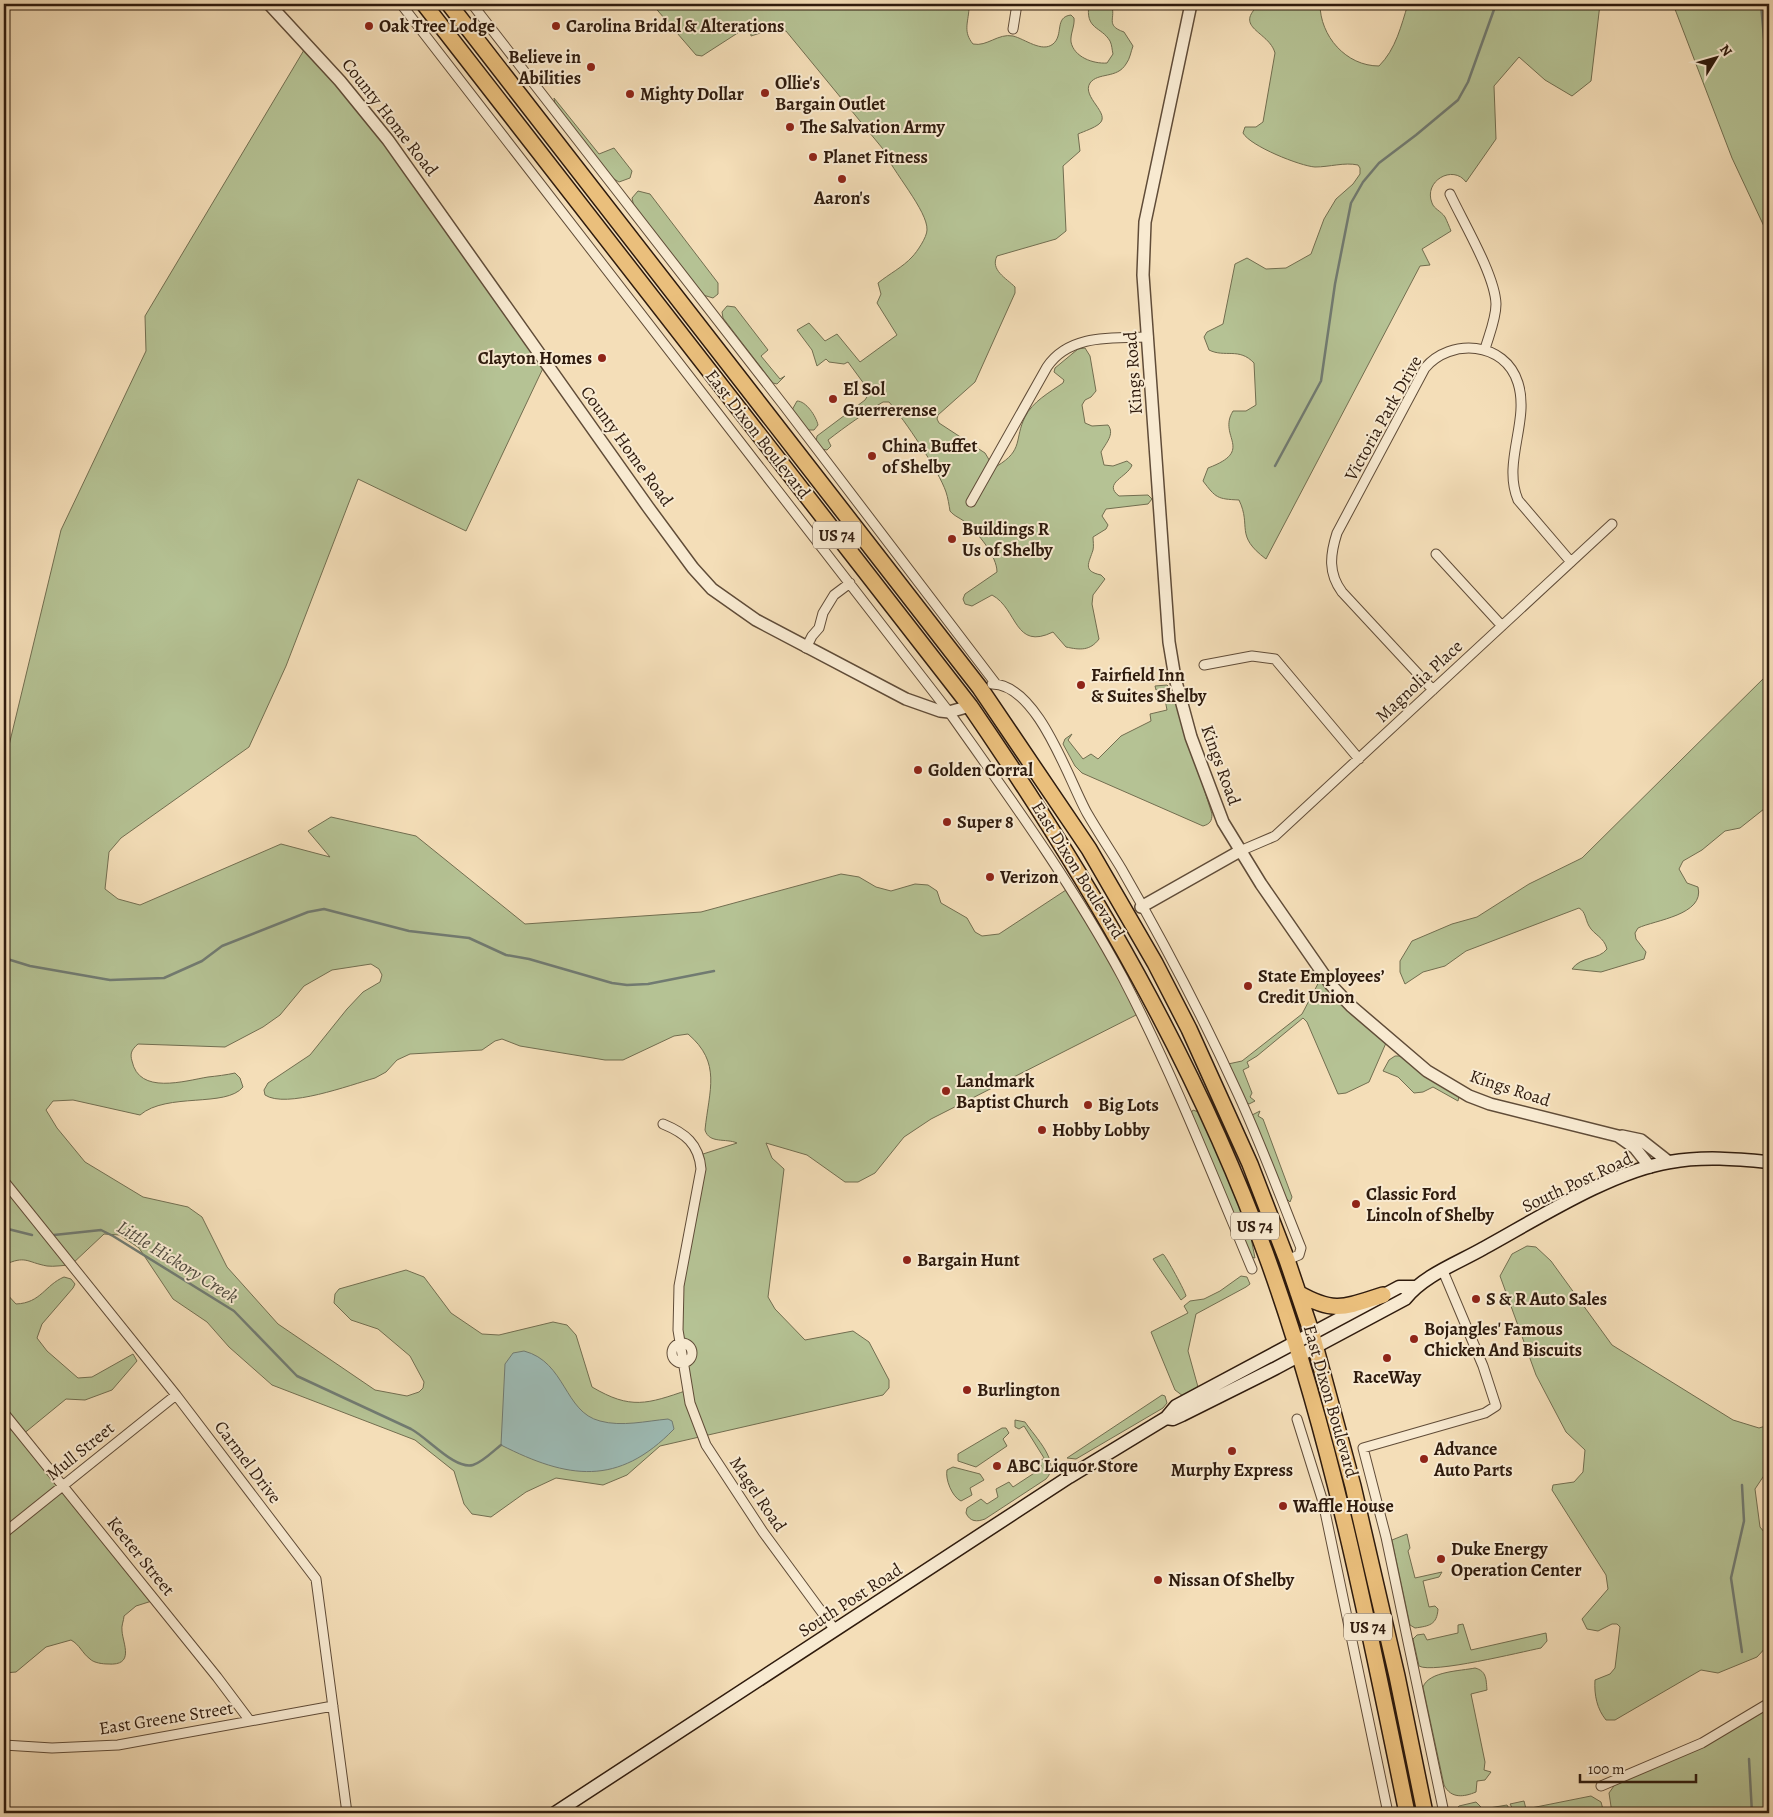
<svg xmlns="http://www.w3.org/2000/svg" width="1773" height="1817" viewBox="0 0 1773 1817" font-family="Alegreya,serif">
  <rect width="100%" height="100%" fill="#f4deb8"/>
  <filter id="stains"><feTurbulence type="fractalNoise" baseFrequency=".004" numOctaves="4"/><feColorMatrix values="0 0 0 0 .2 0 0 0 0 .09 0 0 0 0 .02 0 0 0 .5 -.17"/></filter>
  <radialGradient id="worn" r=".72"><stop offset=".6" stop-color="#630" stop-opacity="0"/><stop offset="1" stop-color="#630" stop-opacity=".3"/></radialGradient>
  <path fill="#b5c294" stroke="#726e50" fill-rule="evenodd" d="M652 4H961L969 9C968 23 963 32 973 44 987 47 998 33 1013 36 1025 39 1042 53 1053 44 1064 35 1054 17 1071 15L1074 18C1075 26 1070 34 1071 42 1074 57 1093 64 1107 63L1113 54C1112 50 1112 45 1110 41 1101 26 1085 30 1089 4H1111C1117 18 1104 25 1124 32L1133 46C1131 51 1130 59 1126 64 1117 79 1098 72 1090 83 1081 97 1112 114 1099 124 1094 128 1085 131 1078 134L1080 151 1063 166 1066 231 1056 239 997 256C990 270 1006 278 1015 287V293L975 382 938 415 937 419 939 423 985 453 991 463 997 466C1024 450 1014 439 1025 417 1032 402 1050 392 1063 383L1064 380 1054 372 1055 368 1078 349 1085 348 1090 356 1096 391 1091 397 1085 400 1082 405 1085 423 1092 426 1108 425C1115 434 1106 443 1101 452L1104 465 1113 466 1127 461 1132 465C1128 477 1102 483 1119 496L1148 495 1152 499 1148 504 1106 509 1102 516 1108 525 1106 529 1093 537C1093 541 1094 546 1093 550 1089 563 1082 571 1101 575L1105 579 1093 595 1092 604 1099 639C1090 651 1080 650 1066 647L1053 632C1014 651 1018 609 992 595L972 606 965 604 963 599 965 594 997 572C997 556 978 533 966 523 961 518 955 517 950 511 949 505 948 498 946 492 939 471 904 419 889 402H883C866 412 846 426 828 440L831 446 827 450 822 449 816 442 817 436 865 400 870 392 848 362 844 364 829 362 826 359 817 366 812 350 797 330 809 323 825 341 837 334 860 362 897 335 877 303 881 294 878 283C889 274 903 267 912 257 917 252 927 237 927 230 928 211 892 171 883 149L786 31 776 28 751 36 750 25 702 56 696 55Z
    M1260 4H1320C1320 36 1346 66 1379 66 1396 49 1401 26 1408 4H1600L1591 81 1572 96 1545 80 1519 57 1494 86 1496 139 1466 182C1453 164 1423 181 1432 203 1434 209 1441 211 1445 217 1447 221 1449 226 1451 231L1422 249 1430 265 1420 266 1266 559C1234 535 1252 527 1239 500 1217 499 1216 498 1203 481L1208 468C1256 450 1217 437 1233 411H1246L1256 405 1254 363C1239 347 1225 358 1209 350L1204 337 1207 332 1223 324 1235 264 1247 258 1266 269 1286 268 1311 254 1324 219 1336 199 1353 184 1360 174V168L1358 165C1344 162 1330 167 1315 167 1300 166 1250 146 1243 133L1245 127H1256L1263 122 1275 53C1269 31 1232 28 1260 4Z
    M1673 4H1769V237L1732 158Z
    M307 45 340 81 545 364 466 531 358 479 286 666 249 747 121 838 109 852 105 889 118 899 140 905 281 844 330 857 308 831 331 817 416 836 525 924 701 912 841 874 859 877 876 887 891 891 915 884 928 885 937 891 941 903 967 918 975 932 982 936 999 934 1069 888 1140 1013 931 1119 904 1137 875 1173 858 1182H845L807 1155 766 1143 772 1158 784 1169 768 1297 775 1309 805 1340 853 1331 869 1342 889 1380V1388L883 1395 660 1446 627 1475 603 1485 556 1478 526 1492 491 1517 472 1514 464 1504 454 1471 415 1440 272 1385 229 1347 207 1322 173 1299 139 1248 120 1235 104 1234 71 1265C64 1265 54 1267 47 1266 26 1262 26 1255 4 1265V766L61 530 146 351 145 316ZM371 964 379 969 382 975 380 982 363 992 347 1009 310 1055 268 1083 264 1090 265 1095C286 1109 350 1085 375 1078L386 1072 397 1060 410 1054 482 1050 495 1041 502 1039 520 1046 605 1060H623L674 1036 688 1034C722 1063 709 1090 705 1130 709 1144 726 1138 737 1143L700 1155 678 1330 688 1390C647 1404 631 1410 592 1387L576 1335 567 1325 553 1322 499 1335 482 1334 451 1313 424 1277 406 1270 339 1289 335 1294 334 1303 351 1320 378 1329 410 1356 424 1382 423 1388 419 1392 407 1396 375 1390 278 1324 227 1267 202 1217 188 1207 143 1197 85 1162 57 1128 46 1110 53 1101 73 1100 140 1115C167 1092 226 1108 243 1087L240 1078 235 1073C226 1075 217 1076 208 1077 184 1081 139 1095 132 1061 130 1054 131 1050 138 1044L225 1047 263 1027 280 1015 304 986 332 970Z
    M554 98 599 154 614 148 632 171 630 178 619 182 611 177 555 104Z
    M638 191 650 194 718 283V294L713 298 703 295 634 207 632 198Z
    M727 306 735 307 768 350 761 356 780 379 785 376 777 384 773 383 723 318 722 312Z
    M797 401C806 401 816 416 818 425L814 430H807L792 410Z
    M1769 673V805L1740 828 1725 831 1702 850 1683 861 1679 869 1687 883 1698 887C1705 915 1655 920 1638 928L1635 933 1636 939 1646 952 1644 959 1601 972 1572 969C1581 956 1599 960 1607 949 1604 937 1594 935 1589 926 1585 919 1586 912 1579 908L1466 951 1445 966 1423 972 1405 984 1400 972V961L1412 941 1452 924 1477 917 1529 884 1582 858Z
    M1167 685 1173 691 1212 814C1212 821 1210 824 1203 826L1082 773 1075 766 1063 744 1065 739 1072 734 1068 740 1083 759 1091 754 1098 759 1121 736 1151 721 1150 714 1167 710 1163 689 1156 690 1155 686Z
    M1321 978 1386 1043 1369 1082 1346 1093 1338 1094 1307 1022 1303 1018 1257 1056 1247 1062 1249 1067 1243 1070 1252 1093 1250 1097 1255 1101 1249 1104 1246 1102 1228 1064 1242 1061 1302 1014Z
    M1395 1056H1401L1459 1096 1458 1101 1433 1087 1423 1092 1414 1093 1398 1077 1383 1071 1389 1060Z
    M1193 1110 1201 1113 1248 1223 1255 1258 1251 1257 1191 1113Z
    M1260 1111 1258 1116 1263 1119 1292 1197 1290 1202 1286 1198 1252 1115Z
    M1527 1246 1536 1247 1551 1261 1612 1345 1733 1420 1759 1428 1769 1425V1468L1755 1489 1760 1527 1769 1538 1768 1645 1757 1657 1718 1673 1701 1670 1615 1720H1606C1597 1709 1594 1695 1595 1680L1610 1674 1615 1668 1620 1627 1617 1624H1612L1598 1631 1587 1629 1582 1619 1608 1589 1606 1575 1552 1490 1553 1485 1574 1482 1583 1472 1585 1450 1566 1432 1536 1375 1500 1276 1512 1254Z
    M1163 1254C1166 1256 1186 1293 1186 1296L1181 1300 1153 1259Z
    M1241 1276 1247 1277 1250 1284 1246 1287 1196 1314 1188 1351 1198 1387 1183 1396 1175 1390 1151 1332 1188 1313 1184 1306 1190 1301 1204 1299 1220 1291Z
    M64 1277 71 1279 75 1284 73 1288 42 1324 37 1338 47 1351 78 1378 92 1377 133 1354 137 1361 112 1390 85 1400 66 1399 22 1435 4 1413V1291L16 1304C41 1303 45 1285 64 1277Z
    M1162 1395 1165 1396 1167 1403 1163 1408 1076 1459 1067 1458Z
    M1015 1420 1025 1422C1035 1437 1062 1463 1046 1479L985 1519C977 1522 970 1522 966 1513L967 1508 981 1499 987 1504 998 1497 996 1489 1009 1482 1013 1487 1042 1468 1039 1462 1044 1458 1024 1426 1019 1429 1015 1427Z
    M6 1428 14 1431 155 1600 136 1606 124 1616C124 1620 121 1626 122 1631 123 1644 135 1666 108 1664 103 1664 94 1663 90 1659 82 1653 80 1645 71 1640L46 1647 16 1672 4 1673V1429Z
    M1002 1428H1006L1009 1433 1003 1439 1007 1446 976 1467 958 1461V1454Z
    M953 1467 980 1474 984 1480 970 1488 972 1495 961 1501C952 1497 945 1479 947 1470Z
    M1407 1534 1410 1548 1408 1551 1415 1578 1442 1572 1439 1577 1423 1581 1429 1607 1435 1606 1438 1609C1437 1625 1429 1626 1415 1628L1410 1625 1392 1540Z
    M1463 1624 1471 1650 1546 1633 1547 1641 1541 1648C1521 1652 1432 1674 1419 1666L1413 1639 1417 1635 1424 1634 1427 1640 1458 1633V1625Z
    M1475 1668C1487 1671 1486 1680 1487 1690L1471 1694 1485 1762 1484 1770 1491 1772 1485 1780 1477 1781 1476 1792C1464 1797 1451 1799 1444 1785L1423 1687C1429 1671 1461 1671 1475 1668Z
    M1769 1708V1813H1612L1609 1793 1616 1783C1669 1761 1721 1740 1769 1708Z
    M1591 1796 1601 1802 1604 1813H1515L1510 1804 1524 1801 1526 1809Z
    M1476 1802 1483 1809 1507 1805 1512 1813H1452L1459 1806Z"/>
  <path fill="#9dbbb5" stroke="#717b72" d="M524 1351C566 1362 564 1412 600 1421 622 1427 646 1421 668 1419L672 1421 674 1429C618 1487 568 1479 501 1445L505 1364 513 1353Z"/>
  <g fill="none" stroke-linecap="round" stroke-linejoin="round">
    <path stroke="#717b72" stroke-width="2.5" d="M1761 4 1764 38 1769 50
      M1275 466 1321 381 1335 284 1351 203 1363 182 1379 163 1416 135 1458 100 1468 82 1496 4
      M4 958 30 966 110 980 164 978 202 961 222 946 308 912 324 909 409 931 469 938 506 955 529 959 612 983 627 985 648 984 714 971
      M4 1228 32 1235
      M54 1235 101 1230 113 1236 234 1311 297 1376 411 1429C428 1438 455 1470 473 1465 483 1462 493 1451 501 1445
      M1742 1485 1744 1521 1731 1578 1742 1652
      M1749 1759 1752 1813"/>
    <defs>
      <path id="minor" d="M401 4 949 712C1010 798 1073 885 1123 978 1172 1072 1211 1171 1252 1269
        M472 4 785 407 996 684
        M1013 29 1017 4
        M1450 194C1463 222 1495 275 1496 304 1496 319 1489 335 1485 349
        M971 502 1047 367C1069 334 1112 338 1148 337
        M1436 554 1502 626
        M806 648 812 636 819 628 823 613 834 595 850 583
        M1204 665 1252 656 1275 659 1359 759
        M992 684C1038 684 1069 781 1087 813 1098 832 1110 850 1121 868 1163 941 1203 1017 1238 1094 1261 1144 1280 1196 1301 1248L1299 1255 1287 1260
        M1433 690 1342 592C1328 573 1330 555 1337 533L1425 368C1450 338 1505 341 1518 383 1530 421 1502 462 1518 500L1571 562
        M1240 851 1275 836 1612 524
        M663 1124C685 1133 699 1144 701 1169L679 1286 678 1330 690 1403 706 1445 763 1532 835 1630
        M4 1181 176 1395 316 1579 347 1813
        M1443 1271 1483 1366 1496 1406 1485 1413 1363 1448 1386 1537 1444 1813
        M672 1353a10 10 0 1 1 20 0a10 10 0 1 1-20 0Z
        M4 1413 217 1677 250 1721
        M1297 1419 1323 1502 1388 1813
        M4 1533 176 1395
        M4 1745 52 1748 118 1745 333 1706
        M1601 1786 1702 1743 1769 1703"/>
      <path id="tertiary" d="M269 4 340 81 388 140 648 507 693 568 712 589 756 620 906 699 940 711 949 712 970 706
        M1191 4 1145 222 1143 275 1169 642 1175 678 1191 737 1223 822 1261 884 1331 985 1351 1006 1427 1071 1469 1096 1490 1104 1618 1136 1635 1148 1650 1167
        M1141 907 1240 851
        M1622 1136 1641 1140 1669 1162"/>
      <path id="secondary" d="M1166 1418 1173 1419 1182 1415 1276 1368 1405 1299C1424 1275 1458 1263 1484 1248 1537 1219 1612 1171 1670 1162 1703 1156 1737 1159 1769 1162
        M555 1813 1069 1477 1166 1418 1176 1406 1399 1287H1415"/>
      <path id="trunk" d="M424 4 970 706C1089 879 1198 1065 1269 1263 1333 1442 1369 1628 1407 1813
        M449 4 980 688 1089 849 1155 963 1189 1029 1250 1164 1287 1260 1312 1334 1353 1486 1397 1676 1425 1813
        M1298 1293C1335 1314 1345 1307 1383 1295"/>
    </defs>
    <use href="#minor" stroke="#604c38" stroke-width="11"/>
    <use href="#tertiary" stroke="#604c38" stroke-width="14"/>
    <use href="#secondary" stroke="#2f1b0d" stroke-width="15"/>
    <use href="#trunk" stroke="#2f1b0d" stroke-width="18"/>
    <use href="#minor" stroke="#f8ead1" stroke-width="9"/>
    <use href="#tertiary" stroke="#f8ead1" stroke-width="11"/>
    <use href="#secondary" stroke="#f8ead1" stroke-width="12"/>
    <use href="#trunk" stroke="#eabf7c" stroke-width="15"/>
  </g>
  <g fill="#8f2418" stroke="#f8ead1" stroke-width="2">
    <circle cx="369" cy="26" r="5"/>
    <circle cx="556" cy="26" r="5"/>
    <circle cx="591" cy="67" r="5"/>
    <circle cx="765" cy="93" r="5"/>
    <circle cx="630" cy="94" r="5"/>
    <circle cx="790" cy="127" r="5"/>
    <circle cx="813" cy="157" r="5"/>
    <circle cx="842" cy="179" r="5"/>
    <circle cx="602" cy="358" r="5"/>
    <circle cx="833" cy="399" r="5"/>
    <circle cx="872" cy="456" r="5"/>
    <circle cx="952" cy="539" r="5"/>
    <circle cx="1081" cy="685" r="5"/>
    <circle cx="918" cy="770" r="5"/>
    <circle cx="947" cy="822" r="5"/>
    <circle cx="990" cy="877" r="5"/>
    <circle cx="1248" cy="986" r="5"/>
    <circle cx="946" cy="1091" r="5"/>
    <circle cx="1088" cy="1105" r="5"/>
    <circle cx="1042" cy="1130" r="5"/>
    <circle cx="1356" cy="1204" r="5"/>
    <circle cx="907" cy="1260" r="5"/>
    <circle cx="1476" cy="1299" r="5"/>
    <circle cx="1414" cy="1339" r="5"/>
    <circle cx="1387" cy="1358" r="5"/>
    <circle cx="967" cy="1390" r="5"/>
    <circle cx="1232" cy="1451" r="5"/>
    <circle cx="1424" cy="1459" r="5"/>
    <circle cx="997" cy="1466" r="5"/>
    <circle cx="1283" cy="1506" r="5"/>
    <circle cx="1441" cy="1559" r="5"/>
    <circle cx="1158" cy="1580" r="5"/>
  </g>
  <g text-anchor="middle" stroke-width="4" stroke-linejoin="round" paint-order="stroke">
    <g fill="#f8ead1" stroke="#6b5948" stroke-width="1">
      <rect x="813" y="521.5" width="48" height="27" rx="4"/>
      <rect x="1231" y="1212.5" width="48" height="27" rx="4"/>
      <rect x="1344" y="1613.5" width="48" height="27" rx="4"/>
    </g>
    <g font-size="16" font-weight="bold" fill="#2f1b0d">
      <text x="837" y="541">US 74</text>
      <text x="1255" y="1232">US 74</text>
      <text x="1368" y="1633">US 74</text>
    </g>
    <g font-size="18" font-weight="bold" fill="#2f1b0d" stroke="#f8ead1" text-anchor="start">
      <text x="379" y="32">Oak Tree Lodge</text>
      <text x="566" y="32">Carolina Bridal &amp; Alterations</text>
      <text x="581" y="63" text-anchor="end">Believe in<tspan x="581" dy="21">Abilities</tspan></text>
      <text x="775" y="89">Ollie's<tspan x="775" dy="21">Bargain Outlet</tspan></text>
      <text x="640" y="100">Mighty Dollar</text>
      <text x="800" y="133">The Salvation Army</text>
      <text x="823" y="163">Planet Fitness</text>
      <text x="842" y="204" text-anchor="middle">Aaron's</text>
      <text x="592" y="364" text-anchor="end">Clayton Homes</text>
      <text x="843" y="395">El Sol<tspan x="843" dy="21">Guerrerense</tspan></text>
      <text x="882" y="452">China Buffet<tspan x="882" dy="21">of Shelby</tspan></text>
      <text x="962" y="535">Buildings R<tspan x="962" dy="21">Us of Shelby</tspan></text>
      <text x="1091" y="681">Fairfield Inn<tspan x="1091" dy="21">&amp; Suites Shelby</tspan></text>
      <text x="928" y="776">Golden Corral</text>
      <text x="957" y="828">Super 8</text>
      <text x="1000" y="883">Verizon</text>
      <text x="1258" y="982">State Employees’<tspan x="1258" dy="21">Credit Union</tspan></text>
      <text x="956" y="1087">Landmark<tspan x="956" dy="21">Baptist Church</tspan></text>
      <text x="1098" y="1111">Big Lots</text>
      <text x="1052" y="1136">Hobby Lobby</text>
      <text x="1366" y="1200">Classic Ford<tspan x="1366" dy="21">Lincoln of Shelby</tspan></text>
      <text x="917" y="1266">Bargain Hunt</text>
      <text x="1486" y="1305">S &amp; R Auto Sales</text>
      <text x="1424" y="1335">Bojangles' Famous<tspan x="1424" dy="21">Chicken And Biscuits</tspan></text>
      <text x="1387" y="1383" text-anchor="middle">RaceWay</text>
      <text x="977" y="1396">Burlington</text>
      <text x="1434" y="1455">Advance<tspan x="1434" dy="21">Auto Parts</tspan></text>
      <text x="1007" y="1472">ABC Liquor Store</text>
      <text x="1232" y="1476" text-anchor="middle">Murphy Express</text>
      <text x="1293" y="1512">Waffle House</text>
      <text x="1451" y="1555">Duke Energy<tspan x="1451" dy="21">Operation Center</tspan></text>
      <text x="1168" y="1586">Nissan Of Shelby</text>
    </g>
    <g font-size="18" fill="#2f1b0d" stroke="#f8ead1">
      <text transform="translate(390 117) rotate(52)" y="6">County Home Road</text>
      <text transform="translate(1133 373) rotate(-94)" y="6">Kings Road</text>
      <text transform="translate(1383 418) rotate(-61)" y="6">Victoria Park Drive</text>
      <text transform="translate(758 434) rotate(52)" y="6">East Dixon Boulevard</text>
      <text transform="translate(627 446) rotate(54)" y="6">County Home Road</text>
      <text transform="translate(1419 681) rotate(-43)" y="6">Magnolia Place</text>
      <text transform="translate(1221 765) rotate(70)" y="6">Kings Road</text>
      <text transform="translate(1078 870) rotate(58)" y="6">East Dixon Boulevard</text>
      <text transform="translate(1510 1088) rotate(18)" y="6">Kings Road</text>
      <text transform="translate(1577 1182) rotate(-25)" y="6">South Post Road</text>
      <text transform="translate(1331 1401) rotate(74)" y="6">East Dixon Boulevard</text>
      <text transform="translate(80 1451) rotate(-39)" y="6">Mull Street</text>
      <text transform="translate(248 1462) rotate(53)" y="6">Carmel Drive</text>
      <text transform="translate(758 1494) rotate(56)" y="6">Magel Road</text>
      <text transform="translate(141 1556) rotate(51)" y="6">Keeter Street</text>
      <text transform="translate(850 1600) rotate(-33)" y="6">South Post Road</text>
      <text transform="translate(166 1718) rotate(-9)" y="6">East Greene Street</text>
    </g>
    <g font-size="19" font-style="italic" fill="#504b3f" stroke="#f8ead1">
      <text transform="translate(178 1261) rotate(32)" y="7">Little Hickory Creek</text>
    </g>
  </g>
  <rect width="1773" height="1817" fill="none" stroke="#f4deb8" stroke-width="20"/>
  <rect x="5" y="5" width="1763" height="1807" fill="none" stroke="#2f1b0d" stroke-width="2.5"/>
  <rect x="10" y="10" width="1753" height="1797" fill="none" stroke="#2f1b0d"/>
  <g transform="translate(1716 58) rotate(53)" stroke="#f8ead1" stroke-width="4" paint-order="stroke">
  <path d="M0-4L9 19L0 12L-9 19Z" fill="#2f1b0d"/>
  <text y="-8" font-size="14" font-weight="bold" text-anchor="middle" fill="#2f1b0d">N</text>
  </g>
  <path d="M1580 1774v8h116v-8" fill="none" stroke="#2f1b0d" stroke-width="2.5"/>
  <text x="1588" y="1774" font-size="15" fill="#2f1b0d" stroke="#f8ead1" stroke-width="4" paint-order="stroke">100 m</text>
  <rect width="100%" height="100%" filter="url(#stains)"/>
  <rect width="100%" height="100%" fill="url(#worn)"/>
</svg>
